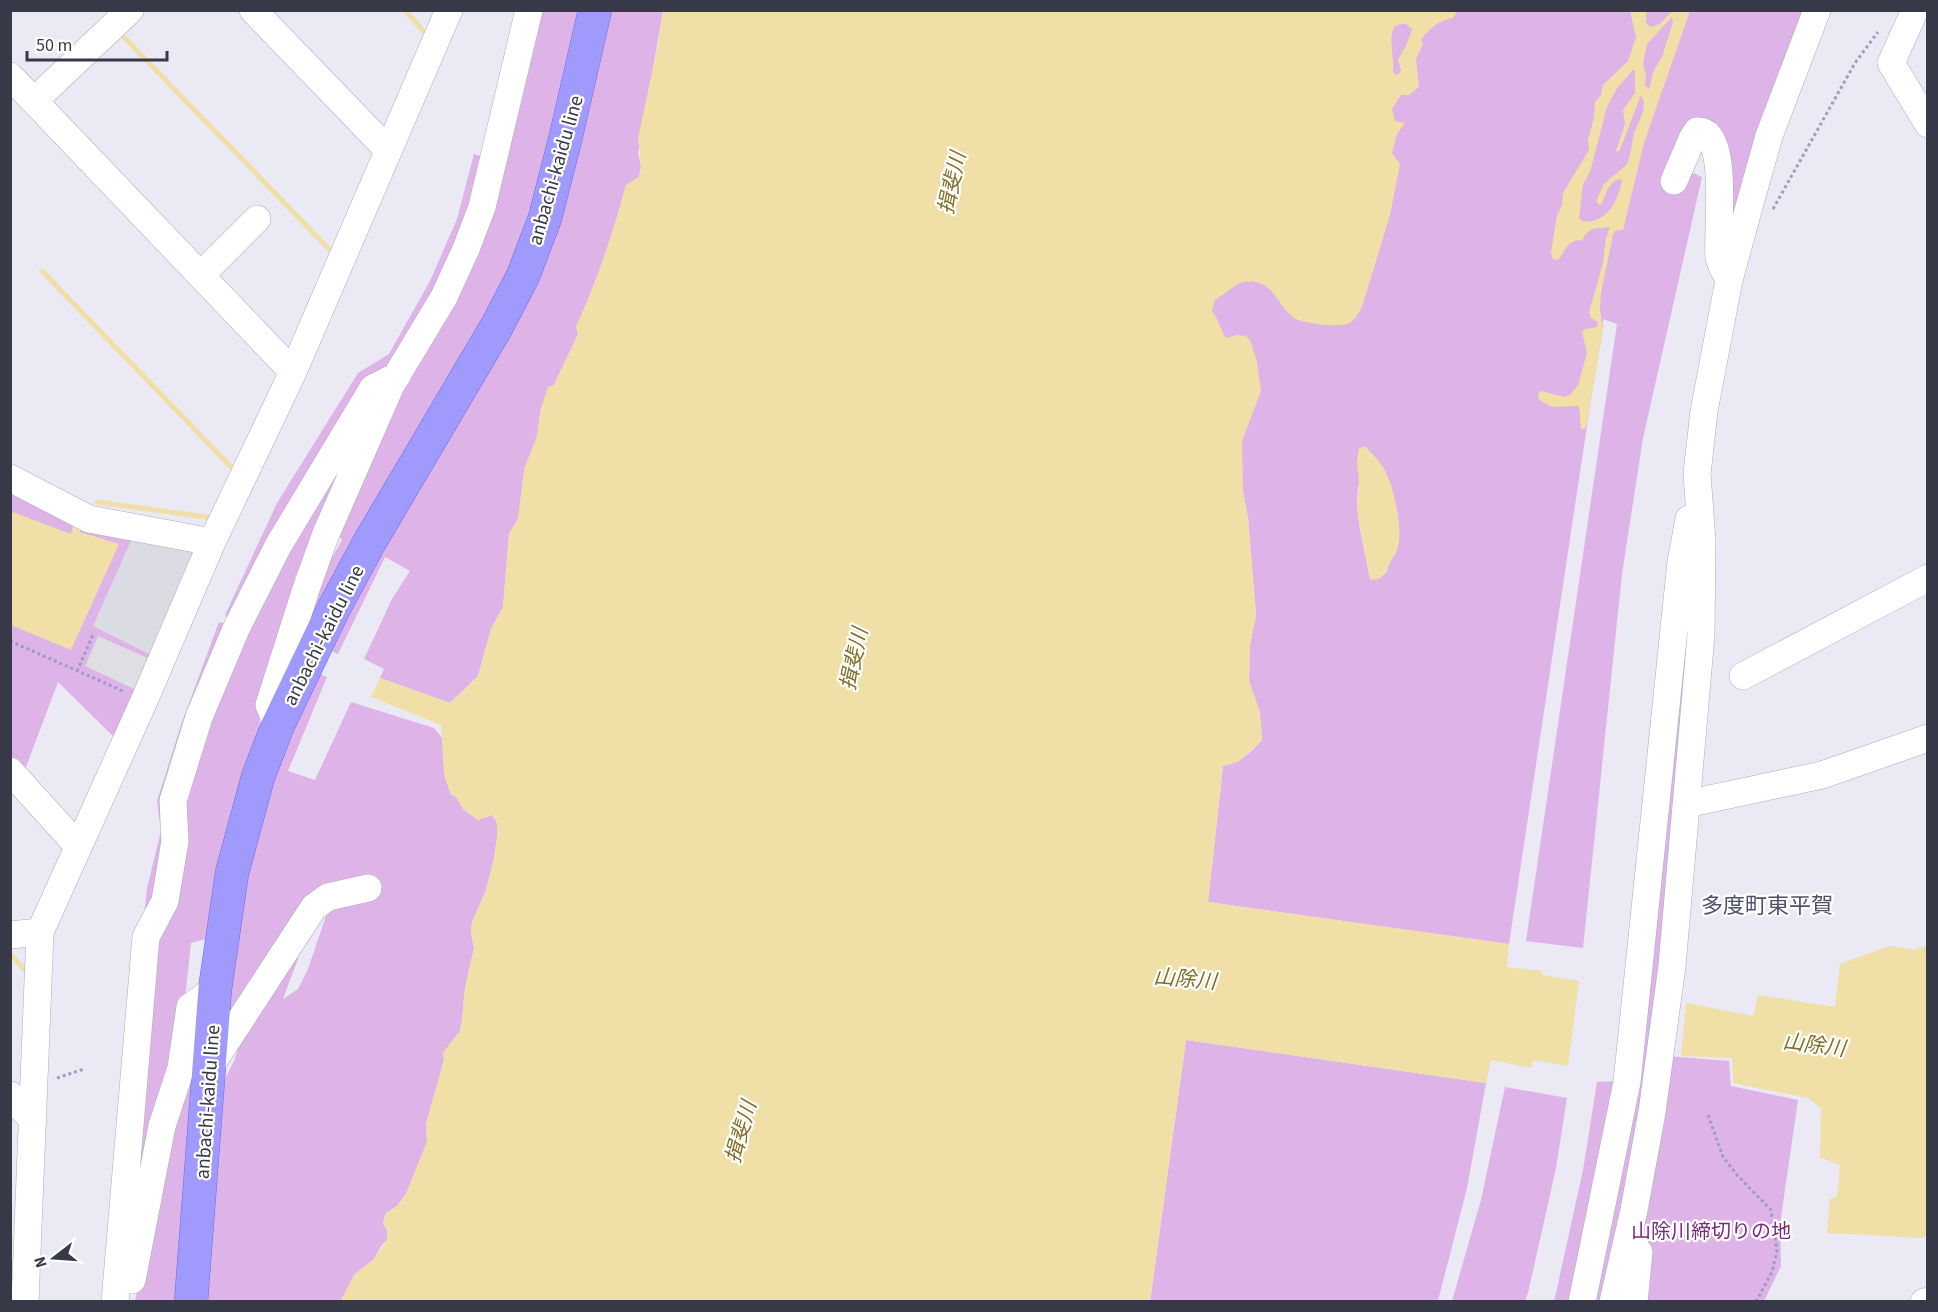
<svg xmlns="http://www.w3.org/2000/svg" width="1938" height="1312" viewBox="0 0 1938 1312" font-family="'Source Sans 3','Noto Sans JP',sans-serif">
  <rect width="100%" height="100%" fill="#eae9f4"/>
  <path fill="#dbdbe4" d="M134 534 190 546 195 561 153 656 92 626Z"/>
  <path fill="#deb3e8" fill-rule="evenodd" d="M537 11H585L557 131 506 283 291 674 312 593 342 540 336 533 359 478 447 302Z
    M607 11H663L638 153 641 166 639 177 626 185C613 234 597 281 576 327L578 334 554 385 541 408 537 436 522 495 518 519 509 534 503 607 491 629 478 676 450 703 380 678 384 669 364 659 392 599 410 571 385 557 338 654 323 648 488 366Z
    M1242 11H1808L1727 233 1714 125 1684 169 1702 177 1643 438 1622 574 1583 948 1526 941 1617 324 1603 319V330L1596 366 1509 944 1208 902 1223 766C1242 761 1249 754 1262 740L1260 713 1249 681 1250 645 1256 615 1248 518 1243 491 1185 272ZM1373 456C1391 472 1403 524 1398 546 1396 556 1388 561 1387 572L1370 579C1366 553 1351 505 1360 481 1363 473 1369 464 1373 456Z
    M474 154 488 159 462 242 236 622 142 934 147 888 161 831 157 801 182 722 219 622 228 625 231 619 225 615 277 503 358 373 389 354 430 281 457 219Z
    M382 391 329 518 294 578 303 583 260 706 259 750 213 937 191 943 179 1055 123 1295 154 938 178 807 206 721 282 553Z
    M10 484 134 534 93 626 153 656 118 741 58 682 23 775 10 761Z
    M1695 527 1666 964 1608 1301 1588 1302Z
    M313 671 327 677 288 771 315 780 351 702 434 728 443 739 444 774 451 795 456 796 463 809 478 820 492 815 497 823V837L494 859 485 893 472 922 471 933 474 948 465 988 462 1020 460 1031 443 1053 444 1060 426 1124 427 1142 406 1194 396 1207 386 1213 383 1223 387 1230V1240L381 1246 374 1259 354 1275 341 1301 203 1302 224 1081 235 1059 244 1026 295 940 300 937 298 959 283 999 298 989 308 969 326 916 332 904V890C328 890 325 889 322 890 296 895 246 999 232 1024L228 1025 225 1019 243 878 265 787Z
    M199 1015 181 1301 135 1302 168 1128Z
    M1186 1040 1486 1083 1467 1188 1438 1301 1150 1302Z
    M1668 1056 1729 1061 1731 1086 1798 1100 1780 1224 1781 1266 1764 1301 1635 1302V1264Z
    M1618 1081 1575 1301 1554 1302 1583 1170 1597 1082Z
    M1505 1087 1567 1098 1556 1168 1528 1293 1525 1301H1452L1481 1200Z"/>
  <path fill="#dedee3" d="M98 636 150 659 136 690 85 666Z"/>
  <path fill="#f0dfa7" fill-rule="evenodd" d="M663 11H1457L1453 18C1439 21 1429 28 1421 40L1423 44 1416 59 1419 87 1409 95H1401L1392 109 1395 121 1405 123 1397 134 1392 153 1400 164 1390 215 1362 307C1358 313 1355 322 1347 324 1337 327 1306 324 1296 319 1279 310 1276 285 1255 282 1236 279 1230 292 1215 300L1212 311C1219 320 1220 329 1226 338L1237 335 1246 336 1250 340 1257 362 1261 391 1242 441 1243 491 1248 519 1256 615 1250 645 1249 681 1260 713 1262 740 1238 762 1223 766 1208 902 1509 944 1507 967 1542 971V975L1579 981 1568 1066 1533 1060 1531 1068 1491 1060 1486 1083 1186 1040 1150 1301H341L354 1275 374 1259 387 1240V1230L383 1223 386 1213 396 1207 406 1194 427 1142 426 1124 444 1060 443 1053 460 1031 462 1020 465 988 474 948 471 933 472 922 485 893 494 859 497 837V823L492 815 486 816 479 820 463 809 456 797 451 795 444 774 441 725 371 697 380 678 450 703 478 676 491 629 503 607 509 534 518 519 524 469 537 436 541 408 548 387 554 385 578 334 576 327C597 281 613 234 626 185L640 177 641 166 638 138 658 45ZM1401 24H1406L1412 29C1409 41 1404 49 1398 60L1401 70 1399 74 1396 75 1393 72C1395 57 1387 38 1395 26Z
    M1630 11H1646V22L1649 26 1653 27 1661 23 1672 11H1690L1644 143 1623 230 1615 231 1613 235 1601 293 1600 309 1603 330 1587 424 1585 429H1581L1579 406 1552 407 1539 400 1538 394 1541 391 1564 397 1570 395 1578 385 1587 353 1582 332 1585 329 1597 327 1598 322 1591 318 1589 312 1603 263 1606 238 1610 227C1595 229 1590 226 1582 240 1565 241 1567 250 1558 260L1553 259 1551 253 1557 215 1562 206 1563 193 1589 150 1588 140 1594 117 1595 102 1601 95 1603 85 1628 61 1636 37ZM1672 17 1673 22 1662 57 1654 70 1649 89 1645 85 1646 74 1643 64 1647 44ZM1633 70 1635 71V93L1623 110 1625 124 1616 151 1618 152 1621 147 1641 95 1644 101 1643 112 1634 133 1630 155 1627 164 1604 184 1596 201 1599 205 1602 203C1606 194 1609 181 1620 179L1622 181C1618 201 1606 225 1582 221L1579 217 1583 185 1590 172 1607 107 1617 88Z
    M1365 446C1370 452 1377 458 1381 464 1393 480 1403 527 1398 547 1396 556 1388 561 1387 572L1379 579 1370 580 1357 510 1359 482 1357 462 1359 448Z
    M10 511 71 534 74 522 81 525 80 532 119 544 71 650 11 625Z
    M1927 945V1236L1922 1238 1827 1233 1830 1199 1837 1196 1840 1165 1820 1157 1821 1108 1808 1098 1733 1083 1732 1058 1681 1056 1686 1003 1753 1016 1758 995 1835 1007 1840 964 1890 946 1914 950Z"/>
  <g fill="none" stroke-linecap="round" stroke-linejoin="round">
    <path stroke="#f0dfa7" stroke-width="5" d="M405 10 426 34
      M119 32 331 251
      M42 271 235 471
      M97 502 214 518
      M10 954 27 972"/>
    <defs>
      <path id="minor" d="M253 10 388 150
        M1915 10 1891 63 1928 124
        M10 76 293 372
        M34 101 130 10
        M1674 181 1692 139 1697 131C1731 129 1716 234 1719 257 1720 265 1725 272 1729 279
        M201 275 257 219
        M10 478 89 519 212 542
        M1743 676 1928 578
        M278 725 269 705 306 589 325 536 391 385 444 297 466 249 482 207 529 10
        M10 771 78 846
        M1686 804 1822 775 1928 738
        M10 935 40 932
        M209 1068 314 907 328 897 368 888
        M10 1095 33 1120
        M132 1280 162 1126 181 1068 190 1007 215 989
        M25 1302 40 932 144 701 212 542 293 372 449 10
        M115 1302 146 937 165 901 175 841 173 801 199 717 236 629 278 546 373 388 397 376
        M1582 1302 1627 1082 1681 562 1689 519
        M1613 1302 1634 1210 1652 1112 1672 966 1701 635 1702 540 1697 474 1704 411 1729 280 1749 207 1769 136 1817 10
        M1634 1302 1639 1252
        M1924 1302 1928 1301"/>
      <path id="major" d="M191 1302 215 989 232 873 258 777 278 725 334 608 369 543 497 326 523 276 545 218 565 140 595 10"/>
    </defs>
    <use href="#minor" stroke="#acacc0" stroke-width="28"/>
    <use href="#major" stroke="#7069e3" stroke-width="34"/>
    <path stroke="#9d9dc2" stroke-width="3" stroke-dasharray="3 3" stroke-linecap="butt" d="M1773 209 1855 63 1878 32
      M10 641 123 691
      M77 671 93 635
      M57 1078 84 1069
      M1708 1115 1723 1157 1738 1176 1771 1210 1777 1251 1772 1272 1756 1302"/>
    <use href="#minor" stroke="#fff" stroke-width="27"/>
    <use href="#major" stroke="#a19afd" stroke-width="33"/>
  </g>
  <g text-anchor="middle" stroke-width="4.5" stroke-linejoin="round" paint-order="stroke">
    <g font-size="20" fill="#373848" stroke="#fff">
      <text transform="translate(555 170) rotate(-74)" y="7">anbachi-kaidu line</text>
      <text transform="translate(323 635) rotate(-63)" y="7">anbachi-kaidu line</text>
      <text transform="translate(207 1102) rotate(-86)" y="7">anbachi-kaidu line</text>
    </g>
    <g font-size="20" fill="#782b7a" stroke="#fff">
      <text x="1711" y="1238">山除川締切りの地</text>
    </g>
    <g font-size="21" font-style="italic" fill="#836f27" stroke="#fff">
      <text transform="translate(952 183) rotate(-78)" y="7">揖斐川</text>
      <text transform="translate(854 659) rotate(-78)" y="7">揖斐川</text>
      <text transform="translate(1185 979) rotate(5)" y="7">山除川</text>
      <text transform="translate(1814 1045) rotate(7)" y="7">山除川</text>
      <text transform="translate(741 1132) rotate(-74)" y="7">揖斐川</text>
    </g>
    <g font-size="22" fill="#4f506b" stroke="#fff">
      <text x="1767" y="913">多度町東平賀</text>
    </g>
  </g>
  <rect width="1938" height="1312" fill="none" stroke="#373848" stroke-width="24"/>
  <g transform="translate(54 1258) rotate(253)" stroke="#ffffff" stroke-width="4.5" paint-order="stroke">
  <path d="M0-4.5L10 22L0 15L-10 22Z" fill="#373848"/>
  <text y="-9" font-size="16" font-weight="bold" text-anchor="middle" fill="#373848">N</text>
  </g>
  <path d="M27 51v9h140v-9" fill="none" stroke="#373848" stroke-width="3"/>
  <text x="36" y="51" font-size="18" fill="#373848" stroke="#ffffff" stroke-width="4.5" paint-order="stroke">50 m</text>
</svg>
